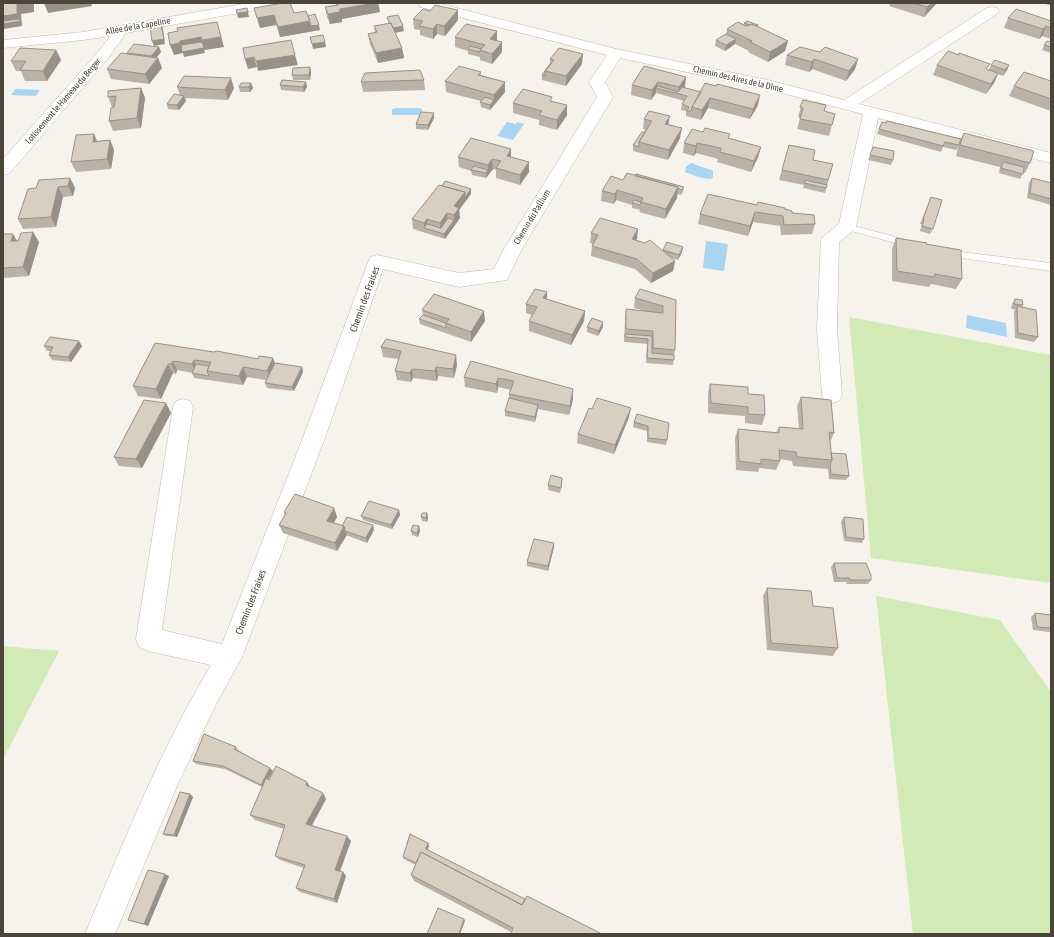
<svg xmlns="http://www.w3.org/2000/svg" width="1054" height="937" viewBox="0 0 1054 937" font-family="'Asap Condensed',sans-serif">
  <rect width="100%" height="100%" fill="#f6f3ec"/>
  <path fill="#d2eab5" d="M849 317 1051 355V583L871 558Z
    M876 596 1000 620 1051 692V934H913Z
    M3 646 59 651 3 759Z"/>
  <path fill="#a9d4f2" d="M15 89 40 90 36 96 11 95Z
    M396 108H419L422 109V113L419 115H392V109Z
    M507 122 516 124 517 122 524 124 513 140 497 136Z
    M693 163C698 167 706 167 713 171V177L711 179C702 179 693 175 685 172L686 167 689 164Z
    M706 241 728 244 724 271 703 268Z
    M967 315 1006 323 1007 337 966 328Z"/>
  <g fill="none" stroke-linecap="round" stroke-linejoin="round">
    <defs>
      <path id="service" d="M847 224 914 242 915 244 910 247 844 229 842 227 844 225Z
        M945 250 1051 263V271L941 255 940 253 941 251Z"/>
      <path id="minor" d="M249 3H280L278 6 273 7 126 33 109 57 9 174 3 175V159L99 51 110 36 83 40 3 48V40L83 32Z
        M419 3H437L616 49 768 80 844 100 987 8 992 7 997 8 999 11 997 14 859 104 1051 153V163L878 118 856 227 853 231 839 242 837 329 842 395 839 401 832 403 825 401 822 395 817 329 821 240 824 236 839 224 863 114 767 89 620 58 605 82 613 97 522 249 507 280 459 287 383 269 326 435 242 657 216 704 177 786 115 934H85C123 843 160 750 211 665L148 651 139 647 136 639 173 407 176 401 183 399 190 401 193 407 162 630 222 644 304 435 370 257 377 255 459 273 494 269 504 249 597 97 589 82 607 55 420 7Z"/>
    </defs>
    <use href="#service" stroke="#c2bbae" stroke-width="1"/>
    <use href="#minor" stroke="#c2bbae" stroke-width="1"/>
    <use href="#service" fill="#fff" fill-rule="evenodd"/>
    <use href="#minor" fill="#fff" fill-rule="evenodd"/>
  </g>
  <path fill="#bab2a6" d="M335 3H378L380 12 342 19V22L330 24 327 17 325 7 336 5Z
    M890 3H937L924 17 889 6Z
    M1043 3H1051V6Z
    M254 8 294 13 308 16 320 30 280 37 276 25 260 28Z
    M387 17 404 31 395 33 402 48 404 58 378 63 370 44 368 34 375 33 374 26 389 24Z
    M1008 18 1050 21 1051 19V39L1042 36 1039 39 1004 28Z
    M413 19 458 20 445 36 437 34 433 39 420 35V30L414 29Z
    M744 23 758 27 788 41 785 51 768 62 748 52 749 51 735 44 725 51 715 46 716 40 726 34 727 29 744 25Z
    M497 31V41L502 42V52L492 64 480 60V57L468 54V51L455 47V37Z
    M1051 42V53L1042 50 1044 45Z
    M159 47 161 52 156 58H158L162 68 149 84 111 79 107 69 127 54V53Z
    M56 50 61 60 47 81H25L21 71H16L11 61Z
    M820 52 858 59 855 69 846 81 812 69 809 72 785 65 787 55Z
    M550 59 582 64 566 86 542 80V75L550 64Z
    M937 65 989 70 991 65H1009L1007 70 1003 76 998 74 994 83 986 94 933 75Z
    M310 67 311 73 310 80H293L292 75Z
    M481 72V75L505 82V92L490 110 481 107 480 102 481 101 446 92 445 81Z
    M686 77 684 88 758 105 750 119 708 108 701 120 690 117 686 116V111L681 110 682 104 684 101 656 93 651 100 631 95 632 85Z
    M424 80 425 90 363 92 361 82Z
    M1051 81V111L1009 96 1014 86Z
    M306 82 307 87 304 92 281 90 280 85Z
    M251 83 253 88 250 92H240L239 87Z
    M177 87 234 88 228 100 185 98 186 101 179 110 168 109 167 104 180 95Z
    M141 88 145 98 141 128 113 131 109 121 112 107 108 97Z
    M803 100 824 111 832 125 829 136 797 129 800 118 798 117Z
    M552 101 567 115 557 130 539 125V120L513 113V103Z
    M434 113V118L428 130 416 129V124Z
    M644 119 669 125 680 138 668 160 633 151V145L646 130 643 129Z
    M882 122 961 139 964 133 1030 163 1025 173H1023L1020 179 999 173 1000 167 956 156 958 147 956 150 943 147 941 152 877 134Z
    M94 134 97 141 110 140 114 150 111 169 76 172 71 162Z
    M729 138 761 147 758 157 751 172 717 162 718 159 696 153 694 156 683 153 684 143Z
    M873 147 893 160 891 165 868 160Z
    M458 157H511L529 172 520 185 496 178V170L493 169 486 178 472 175 471 171 459 167Z
    M813 160 833 164 825 193 803 188 804 185 779 180 782 170Z
    M70 178 75 188 73 196 63 197 56 227 23 229 18 219 36 188Z
    M1032 178 1051 183V205L1027 198 1029 183Z
    M623 180 684 187 683 192 681 195 677 194V198L665 219 639 212 640 210 632 208V205L616 200 614 204 601 201 602 191Z
    M442 186 471 189V194L459 210 460 218 445 239 413 229 412 219Z
    M931 197 933 229 930 234 920 231 922 224H920Z
    M757 205 785 209 815 224 812 234 781 235 780 226 753 222 748 236 698 224 700 214Z
    M638 229 636 240 663 251V250L683 247 682 252 678 260 671 258 675 261 673 271 651 283 635 269 591 256 592 246 593 244 590 243 591 233Z
    M33 232 39 242 29 276 3 278V234L17 241Z
    M896 238 926 244 962 279 956 289 931 284 929 287 892 281V248Z
    M635 298 676 300 675 350 673 365 646 363 647 344 624 342 625 319 626 309 646 311 634 308Z
    M547 299 585 311 584 321 571 345 529 331V321L532 315 526 313V304Z
    M1015 299 1023 305 1022 307 1038 337 1034 342 1015 338 1014 311 1015 309H1011L1012 304Z
    M422 310 485 321 471 342 420 324 419 319 423 315Z
    M587 327H603L598 336 587 332Z
    M386 339 457 365 454 378 438 376 437 381 413 378 411 382 397 380 395 371 399 359 383 357 381 347Z
    M155 343 275 363 302 367 303 372 294 391 267 388 265 383 266 380 247 377 243 385 194 378 192 373H193L177 370 176 374 173 373 161 399 138 396 133 386Z
    M44 346H82L71 362 52 360 49 355 50 351H47Z
    M471 361 573 399 569 415 538 409 535 422 505 416V411L509 398V394L511 390 498 387 497 393 465 387 464 377Z
    M710 384 748 394 765 415 762 425 745 423V416L708 413V393Z
    M801 397 834 433 830 442 831 453 849 476 846 480 829 479 828 469 793 466 792 461 779 459 780 461 776 470 759 468 758 472 736 470 735 438 738 429 776 433 779 427 799 429 797 406Z
    M166 403 171 413 142 468 119 466 114 457Z
    M592 409 629 417 614 454 577 443 578 434Z
    M637 414 667 440 666 445 647 442V431L633 427 634 422Z
    M562 482 560 493 548 490V485Z
    M334 508 337 517 334 523 342 526 373 525 374 530 367 543 346 535 337 551 283 533 279 525 285 515 284 512Z
    M399 510 400 515 392 529 363 520 361 516Z
    M427 513 428 518 427 522 422 521 421 517Z
    M844 517 864 539 862 543 844 541 841 522Z
    M419 526 420 531 418 537 412 535 411 531Z
    M554 547 548 571 527 566V562Z
    M834 563 871 580 868 584H847L846 582H834L831 567Z
    M767 588 838 648 833 656 767 650 763 596Z
    M1035 613 1051 615V631L1050 632 1033 630 1031 617Z
    M236 747 238 750 273 771 268 779 311 788 326 799 312 825 351 841 340 871 343 872 346 876 337 903 300 892 296 888 304 868 280 860 275 856 284 829 255 820 250 815 262 787 225 769 196 764 193 761Z
    M190 794 193 797 177 837 166 836 163 834Z
    M428 843 429 846 428 850 525 899 511 932 414 881 411 875 416 865 404 859 403 857Z
    M169 876 148 926 132 921 128 920Z"/>
  <path fill="#979187" d="M25 3H34V12L21 14 22 26 4 29 3 27V16L17 4Z
    M44 3H91L92 6 48 13Z
    M376 3H378L380 12 342 19V22L330 24 328 14 340 9Z
    M932 3H937L924 17 927 7Z
    M458 10V20L445 36 444 26Z
    M248 12 249 17 238 18 237 13Z
    M274 15 276 25 260 28 257 18Z
    M310 21 319 25 320 30 280 37 278 27Z
    M217 22 224 47 205 50H204L205 53 184 57 183 53 174 55 170 45 180 41 201 37 203 45 202 40Z
    M161 24 163 29 165 44 154 46 152 41Z
    M437 24V34L433 39V29Z
    M403 26 404 31 393 33 392 28Z
    M1046 26 1042 36 1039 39 1043 29Z
    M497 31V41L490 39Z
    M736 39 735 44 725 51 726 45Z
    M788 41 785 51 768 62 770 52Z
    M325 42 326 47 313 49 312 44Z
    M502 42V52L492 64V54Z
    M159 47 161 52 153 61 151 56Z
    M402 48 404 58 378 63 376 53Z
    M56 50 61 60 47 81 43 71Z
    M583 54 582 64 566 86V76Z
    M295 55 298 65 258 71 256 61Z
    M254 57 257 67 248 69 245 59Z
    M158 58 162 68 149 84 145 74Z
    M814 59 812 69 809 72 812 62Z
    M858 59 855 69 846 81 849 71Z
    M1009 65 1007 70 1003 76 1005 70Z
    M310 67 311 73 310 80 309 75Z
    M998 73 994 83 986 94 991 84Z
    M686 77 685 87 679 94H678L679 87Z
    M231 78 234 88 228 100 225 90Z
    M306 82 307 87 304 92 303 87Z
    M505 82V92L490 110V105L494 100V95Z
    M658 82 657 89 656 88V93L651 100 652 90Z
    M251 83 253 88 250 92 249 87Z
    M141 88 145 98 141 128 137 118Z
    M760 95 758 105 750 119 753 109Z
    M184 96 186 101 179 110 177 105Z
    M710 98 708 108 701 120 702 110Z
    M567 105V115L557 130V120Z
    M434 113V118L428 130V125Z
    M670 116 668 126 665 124Z
    M682 128 680 138 668 160 669 150Z
    M94 134 98 144 93 142Z
    M110 140 114 150 111 169 107 159Z
    M697 143 696 153 694 156 696 146Z
    M761 147 758 157 751 172 754 161Z
    M511 149V159L507 156Z
    M492 159 493 169 486 178V173L488 170V165Z
    M529 162V172L520 185V175Z
    M70 178 75 188 73 196 68 186Z
    M58 187 63 197 56 227 51 217Z
    M678 187 677 198 665 219 666 209Z
    M471 189V194L459 210 460 218 445 239 444 234 454 220V206L465 192Z
    M617 190 616 200 614 204 615 194Z
    M755 212 753 222 748 236 750 226Z
    M447 213 448 223 441 233 440 223Z
    M427 219 428 229 424 228V223Z
    M638 229 637 239 631 249 632 239Z
    M33 232 39 242 29 276 23 267Z
    M13 234 19 244 11 241Z
    M683 247 682 252 678 260 679 255Z
    M675 261 673 271 651 283 653 273Z
    M547 292V302L543 298Z
    M484 311 485 321 471 342V332Z
    M585 311 584 321 571 345 572 335Z
    M603 322V327L598 336 599 331Z
    M79 341 82 346 71 362 68 357Z
    M456 355 457 365 454 378 453 369Z
    M273 358 277 368 271 380 267 371Z
    M194 360 198 369 196 373 192 364Z
    M173 361 177 370 176 374 171 364Z
    M168 364 173 373 161 399 156 389Z
    M243 367 247 377 243 385 239 376Z
    M302 367 303 372 294 391 292 387Z
    M436 367 438 376 437 381 435 371Z
    M412 369 413 378 411 382 410 373Z
    M498 378V387L497 393 496 384Z
    M573 389V399L569 415 570 406Z
    M166 403 171 413 142 468 136 459Z
    M538 405V409L535 422V417Z
    M631 408 629 417 614 454 615 445Z
    M334 508 337 517 330 529 327 521Z
    M399 510 400 515 392 529 391 525Z
    M427 513 428 518 427 522 426 518Z
    M373 525 374 530 367 543 366 538Z
    M344 526 347 535 337 551 335 543Z
    M419 526 420 531 418 537 417 533Z
    M554 543V547L548 571V566Z
    M270 768 273 771 263 788 261 785Z
    M307 782 311 788 306 785Z
    M323 793 326 799 310 829 306 824Z
    M190 794 193 797 177 837 174 835Z
    M347 836 351 841 339 874 335 870Z
    M428 843 429 846 427 851 426 849Z
    M343 872 346 876 337 903 334 899Z
    M165 874 169 876 148 926 144 924Z
    M464 919 465 921 460 934H459Z"/>
  <path fill="#d8cfc1" stroke="#979187" d="M3 3H25L17 4V14L3 16Z
    M283 3H290L294 13 306 11 310 21 278 27 274 15 257 18 254 8Z
    M337 3H376L340 9V12L328 14 325 7 338 5Z
    M914 3H932L927 7Z
    M435 5 458 10 444 26 437 24 433 29 419 26 423 21 413 19 423 9 430 11Z
    M247 8 248 12 237 13 236 10Z
    M1016 9 1051 21V28L1046 26 1043 29 1008 18Z
    M315 14 319 25 311 26 308 16Z
    M398 15 403 26 393 28 391 23 390 24 387 17Z
    M20 19V21L3 24V21Z
    M747 21 758 25 756 26 752 24 750 25 744 23Z
    M217 22 221 37 202 40 201 37 180 41V43L170 45 168 33 178 31 177 28Z
    M738 22 746 26 752 24 788 41 770 52 750 42 752 41 727 29Z
    M391 23 402 48 376 53 368 34 377 32 374 26Z
    M161 24 164 39 152 41 150 26Z
    M466 24 497 31 490 39 502 42 492 54 480 50 485 45 455 37Z
    M726 34 736 39 726 45 716 40Z
    M323 35 325 42 312 44 310 37Z
    M291 40 295 55 256 61 254 57 245 59 243 48Z
    M1047 41 1051 42V47L1044 45Z
    M202 42 204 48 182 52 181 45Z
    M134 44 159 47 151 56 127 53Z
    M470 46 481 49 480 50V52L468 49Z
    M800 47 820 52 825 47 858 59 849 71 814 59 812 62 787 55Z
    M20 48 56 50 43 71 20 70 26 61H11Z
    M559 48 583 54 566 76 545 71 554 60 550 59Z
    M948 51 959 55V53L990 64 986 69 998 73 991 84 937 65Z
    M121 53 158 58 145 74 107 69Z
    M995 60 1009 65 1005 70 991 65Z
    M550 64H551L545 71V76L542 75Z
    M459 66 481 72 478 75 505 82 494 95 445 81Z
    M644 66 686 77 679 87 658 82 652 90 632 85Z
    M310 67 309 75H292L293 68Z
    M420 70 424 80 361 82 365 73Z
    M1024 72 1051 81V99L1014 86Z
    M184 76 231 78 225 90 177 87Z
    M282 80 306 82 303 87 280 85Z
    M241 83H251L249 87H239Z
    M705 83 716 86 717 84 760 95 753 109 710 98 702 110 692 107Z
    M658 86 678 92 682 87 701 92 692 107 691 111H687L689 107 682 104 687 96 656 88Z
    M141 88 137 118 109 121 111 108 114 107 116 96 108 97V91Z
    M523 89 552 97 550 101 567 105 557 120 539 115 542 111 513 103Z
    M174 94 184 96 177 105 167 104Z
    M485 97 494 100 490 105 480 102Z
    M803 100 826 105 824 111 835 114 832 125 800 119 803 108 800 107Z
    M649 111 670 116 665 124 682 128 669 150 639 142 652 121 644 119Z
    M421 112 434 113 428 125 416 124Z
    M887 121 961 139 959 145 945 142 943 146 879 129 882 122 886 123Z
    M705 128 730 134 728 138 761 147 754 161 720 152 721 148 697 143 696 146 684 143 692 129 703 132Z
    M642 132H645L639 142V147L633 145Z
    M964 133 1034 151 1030 163 960 145Z
    M94 134 93 142 110 140 107 159 71 162 76 135Z
    M471 138 511 149 507 156 529 162 520 175 496 168 501 161 492 159 488 165 458 157Z
    M789 145 815 150 813 160 833 164 828 180 782 170Z
    M873 147 894 151 893 160 870 155Z
    M1003 162 1024 167 1023 174 1001 168Z
    M474 166 488 170 486 173 471 170Z
    M627 173 678 187 666 209 641 202 643 198 617 190 615 194 602 191 611 176 623 180Z
    M636 174 684 187 682 190 678 189V187L635 176Z
    M70 178 68 186 58 187 51 217 18 219 28 189 36 188 39 180Z
    M1032 178 1051 183V199L1030 193Z
    M805 180 827 185 826 188 804 183Z
    M445 181 471 189 465 197V192L442 186Z
    M439 185 465 192 454 206 459 208 454 215 447 213 440 223 427 219 424 223 412 219Z
    M708 194 757 205 758 202 785 208V209L792 211V213L814 215 815 224 784 225 783 216 755 212 750 226 700 214Z
    M931 197 942 200 933 229 922 226 924 219H923Z
    M634 200 641 202 640 205 632 203Z
    M448 218 454 220 444 234 424 228 427 224 441 228Z
    M600 218 638 229 632 239 645 243 650 240 675 261 653 273 637 259 592 246 598 235 591 233Z
    M33 232 23 267 3 268V234H13L11 241H18L21 233Z
    M896 238 927 243 926 244 961 250 962 279 935 274 934 277 897 271Z
    M667 242 683 247 679 255 663 250Z
    M535 289 547 292 543 298 585 311 572 335 529 321 537 307 526 304Z
    M640 289 676 300 675 350 653 348V331L626 329V309L663 313V306L635 298Z
    M434 294 484 311 471 332 446 323 449 319 422 310Z
    M1015 299 1022 300 1023 305 1014 304Z
    M1017 306 1036 310 1038 337 1018 333Z
    M423 315 446 323V328L419 319Z
    M592 318 603 322 599 331 587 327Z
    M625 334 652 336V353L674 355V360L647 358 648 339 625 337Z
    M50 337 79 341 68 357 49 355 53 347 44 346Z
    M386 339 456 355 453 369 436 367 435 371 412 369 410 373 395 371 401 351 381 347Z
    M155 343 214 352 217 351 258 359 259 356 273 358 267 371 243 367 239 376 207 371 211 362 194 360 192 364 173 361 171 364H168L156 389 133 386Z
    M471 361 573 389 570 406 509 394 514 381 498 378 496 384 464 377Z
    M275 363 302 367 292 387 265 383Z
    M196 364 209 366 207 371 209 376 192 373Z
    M710 384 748 387V394L764 395 765 415 748 414V407L711 403Z
    M801 397 831 400 834 433 829 432 832 460 797 457 796 452 779 450 780 461 761 459V464L739 461 738 429 779 433V427L803 429Z
    M509 398 538 405 535 417 505 411Z
    M597 398 631 408 615 445 578 434 589 408 592 409Z
    M144 400 166 403 136 459 114 457Z
    M637 414 669 423 667 440 648 438V426L634 422Z
    M831 453 846 454 849 476 831 474 830 464 832 460Z
    M551 475 562 478 561 488 548 485Z
    M295 494 334 508 327 521 344 526 335 543 279 525 286 513 284 512Z
    M369 501 399 510 391 525 361 516Z
    M422 513H427L426 518 421 517Z
    M347 517 373 525 366 538 345 531 344 526H342Z
    M844 517 863 519 864 539 846 537Z
    M413 525 419 526 417 533 411 531Z
    M534 539 554 543 548 566 527 562Z
    M834 563H866L871 575V580H850L849 578H837Z
    M767 588 811 591 813 606 833 608 838 648 771 643Z
    M1035 613 1051 615V628L1037 627Z
    M204 734 236 747 234 749 270 768 261 785 223 766 193 761Z
    M276 766 307 782 306 785 323 793 306 824 347 836 335 870 343 872 334 899 296 888 305 865 275 856 285 825 250 815 266 778 269 780Z
    M180 792 190 794 174 835 163 834Z
    M410 834 428 843 426 849 525 899 522 905 421 852 416 863 403 857Z
    M421 852 522 905 527 896 602 934H511L513 928 411 875Z
    M148 870 165 874 144 924 128 920Z
    M438 908 464 919 459 934H427Z"/>
  <g text-anchor="middle" stroke-width="3" stroke-linejoin="round" paint-order="stroke">
    <g font-size="9" fill="#4b4439" stroke="#fff">
      <text transform="translate(138 26) rotate(-10)" y="3">Allée de la Capeline</text>
      <text transform="translate(738 79) rotate(13)" y="3">Chemin des Aires de la Dîme</text>
      <text transform="translate(63 101) rotate(-49)" y="3">Lotissement le Hameau du Berger</text>
      <text transform="translate(532 217) rotate(-59)" y="3">Chemin du Pallium</text>
    </g>
    <g font-size="10" fill="#4b4439" stroke="#fff">
      <text transform="translate(364 299) rotate(-70)" y="4">Chemin des Fraises</text>
      <text transform="translate(250 602) rotate(-69)" y="4">Chemin des Fraises</text>
    </g>
  </g>
  <rect width="1054" height="937" fill="none" stroke="#4b4439" stroke-width="8"/>
</svg>
